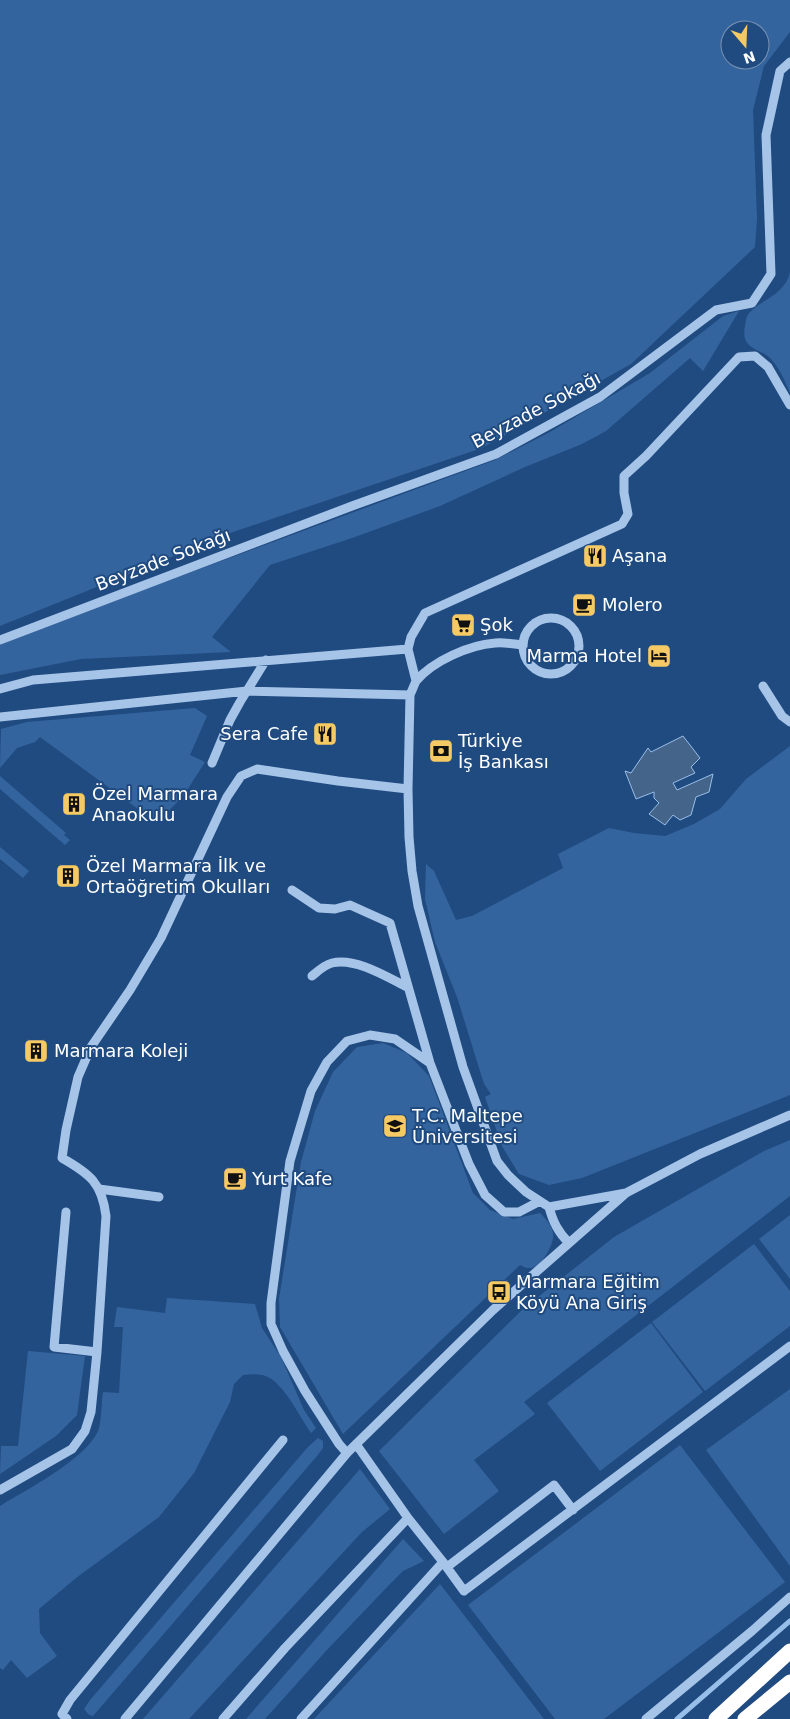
<svg xmlns="http://www.w3.org/2000/svg" width="790" height="1719" viewBox="0 0 790 1719" font-family="'DejaVu Sans',sans-serif">
  <rect width="100%" height="100%" fill="#204b80"/>
  <path fill="#34649e" fill-rule="evenodd" d="M0 0H790V32L764 66 753 110 757 219 755 247 631 364 482 448 233 532 0 626ZM730 30H760V60H730Z
    M790 272V393C785 381 780 369 771 359 761 348 740 350 745 326 746 321 746 316 750 312 765 298 785 294 790 272Z
    M739 311 703 371 690 358 606 431 582 444 525 467 440 506 355 537 270 565 212 637 231 652 81 659 0 675V645L132 594 495 460 550 432 650 373 723 316Z
    M195 708 207 716 190 755 205 762 184 795 157 823 40 737 35 742 17 748 0 768 1 729 27 722Z
    M790 746V1095L582 1178 549 1185 519 1174 502 1146 485 1097 491 1094 484 1084 457 997 435 942 425 899 426 864 434 871 456 920 472 916 563 868 558 854 609 828 634 833 665 836 694 824 720 809 746 779Z
    M0 776 66 833 64 835 70 840 65 845 0 789Z
    M0 847 29 871 23 878 0 859Z
    M383 1043 407 1053 429 1076 473 1193 490 1210 513 1219 540 1213C546 1219 551 1224 553 1233 555 1244 540 1270 528 1268 525 1268 523 1266 520 1265L343 1434 280 1327 279 1299 301 1162 315 1111 333 1072 357 1047Z
    M790 1140V1196L524 1402 535 1414 474 1460 499 1491 444 1534 379 1451 523 1309 614 1237 764 1151Z
    M790 1215V1279L759 1239Z
    M754 1244 790 1291V1326L705 1391 652 1322Z
    M167 1298 255 1304 262 1328 281 1357 304 1410 316 1428 311 1433C300 1417 286 1388 270 1378 262 1373 252 1374 243 1375L234 1384 230 1402 194 1473 159 1517 76 1578 39 1609 40 1633 57 1656 27 1678 11 1660 3 1670 0 1668V1506C26 1490 86 1459 98 1431 102 1420 101 1404 103 1392L119 1393 123 1327H114L117 1307 165 1313Z
    M651 1323 703 1392 600 1471 547 1403Z
    M28 1351 85 1356 77 1415 56 1436 0 1474 1 1446H18Z
    M790 1389V1566L706 1450Z
    M318 1438 323 1441V1448L317 1456 93 1716 89 1715 84 1709 90 1700 308 1447Z
    M680 1445 785 1582 604 1719H555L468 1605Z
    M360 1469 390 1509 362 1532 189 1719H143Z
    M403 1539 424 1561 403 1571 389 1585 326 1651 265 1719H246Z
    M440 1584 544 1719H314Z"/>
  <path fill="#44648a" stroke="#98bfe9" d="M683 736 700 758 691 767 695 773 673 783 677 790 713 774 709 792 696 797 691 815 680 820 673 815 665 825 649 814 659 803 654 798V792L636 799 625 771 631 773 648 748 651 752Z"/>
  <g fill="none" stroke-linecap="round" stroke-linejoin="round">
    <path stroke="#98bfe9" stroke-width="5" d="M677 1719 790 1621"/>
    <path stroke="#a5c4e8" stroke-width="9" d="M523 646a28 28 0 1 1 56 0a28 28 0 1 1-56 0Z
      M0 640 352 506 496 454 600 397 716 310 752 303 771 274 766 135 780 71 790 62
      M416 681C433 661 469 645 495 643 504 642 514 644 522 645
      M763 686 782 716 790 722
      M0 689 33 680 408 649
      M0 717 247 691 410 695
      M212 763 230 720 240 702 266 660
      M292 890 319 908 335 909 350 905 390 923 430 1063 469 1164 485 1195 504 1212H519L540 1201
      M312 976C318 971 324 965 332 963 355 957 387 977 407 987
      M99 1189 159 1197
      M626 1193 549 1207 526 1192 508 1175 497 1161 463 1067 418 906 412 871 409 837 408 789 410 695 416 681 408 649 411 637 425 613 622 524 628 514 624 493V476L646 456 739 357 755 356 768 367 790 405
      M549 1207C553 1222 558 1232 569 1243
      M66 1212 54 1347 97 1352
      M347 1453 339 1444 305 1391 283 1351 271 1324V1303L290 1161 311 1091 327 1062 347 1041 370 1035 395 1039 430 1063
      M0 1490 72 1449 85 1431 91 1412 97 1352 106 1216C102 1183 90 1174 62 1158L66 1130 78 1077 91 1047 130 990 161 938 227 797 241 776 257 769 338 781 408 789
      M443 1562 464 1591 790 1346
      M447 1567 554 1485 573 1510
      M67 1719 62 1714 70 1700 283 1440
      M125 1719 347 1453 493 1310 626 1193 700 1154 790 1115
      M223 1719 285 1648 408 1518
      M301 1719 443 1562 408 1518 356 1444
      M646 1719 752 1631 790 1597"/>
    <path stroke="#fff" stroke-width="15" d="M716 1719 790 1651
      M745 1719 790 1682"/>
  </g>
  <defs>
    <symbol id="restaurant-square" viewBox="-11 -11 22 22"><rect x="-9" y="-9" width="18" height="18" rx="4" fill="#f5ca65" stroke="#204b80"/><path d="M-5-6h1v4h1v-4h1v4h1v-4h1v5L-1.5 .5V6h-2V.5L-5-1ZM5-6V6H3V1.5H1.5Q1.5-4 5-6Z" fill="#111"/></symbol>
    <symbol id="cafe-square" viewBox="-11 -11 22 22"><rect x="-9" y="-9" width="18" height="18" rx="4" fill="#f5ca65" stroke="#204b80"/><path d="M-5.5-4.5H6V0H3Q3 3.5 0 3.5H-2.5Q-5.5 3.5-5.5 0ZM3-3.2v2h1.7v-2ZM-6 4.5H4V6H-6Z" fill="#111"/></symbol>
    <symbol id="supermarket-square" viewBox="-11 -11 22 22"><rect x="-9" y="-9" width="18" height="18" rx="4" fill="#f5ca65" stroke="#204b80"/><path d="M-6-5.5h2.5l.6 2H6L4.5 2H-2.5L-4.4-4H-6ZM-1.5 3.2a1.3 1.3 0 1 0 .1 0ZM3 3.2a1.3 1.3 0 1 0 .1 0Z" fill="#111"/></symbol>
    <symbol id="hotel-square" viewBox="-11 -11 22 22"><rect x="-9" y="-9" width="18" height="18" rx="4" fill="#f5ca65" stroke="#204b80"/><path d="M-6-4.5h1.5V1H6V5H4.5V3h-9V5H-6ZM-4 0a1.8 1.8 0 1 1 3.6 0ZM.5 0V-2.5h3Q6-2.5 6 0Z" fill="#111"/></symbol>
    <symbol id="bank-square" viewBox="-11 -11 22 22"><rect x="-9" y="-9" width="18" height="18" rx="4" fill="#f5ca65" stroke="#204b80"/><path d="M-6-4H6V4H-6ZM0-2.3a2.3 2.3 0 1 0 0 4.6a2.3 2.3 0 1 0 0-4.6Z" fill="#111"/></symbol>
    <symbol id="building-square" viewBox="-11 -11 22 22"><rect x="-9" y="-9" width="18" height="18" rx="4" fill="#f5ca65" stroke="#204b80"/><path d="M-4-6H4V6H1V3H-1V6H-4ZM-2.5-4.3h1.7v1.8h-1.7ZM.8-4.3h1.7v1.8H.8ZM-2.5-1h1.7V.8h-1.7ZM.8-1h1.7V.8H.8Z" fill="#111"/></symbol>
    <symbol id="university-square" viewBox="-11 -11 22 22"><rect x="-9" y="-9" width="18" height="18" rx="4" fill="#f5ca65" stroke="#204b80"/><path d="M0-5L7-2L0 1L-7-2ZM-4 1L0 2.5L4 1V4Q0 6-4 4Z" fill="#111"/></symbol>
    <symbol id="bus-square" viewBox="-11 -11 22 22"><rect x="-9" y="-9" width="18" height="18" rx="4" fill="#f5ca65" stroke="#204b80"/><path d="M-5-6H5V4H4V6H2V4H-2V6H-4V4H-5ZM-3.5-4V0h7V-4ZM-3.5 1.2v1.5H-2V1.2ZM2 1.2v1.5H3.5V1.2Z" fill="#111"/></symbol>
  </defs>
  <g fill-rule="evenodd">
    <use href="#restaurant-square" x="581" y="542" width="28" height="28"/>
    <use href="#cafe-square" x="570" y="591" width="28" height="28"/>
    <use href="#supermarket-square" x="449" y="611" width="28" height="28"/>
    <use href="#hotel-square" x="645" y="642" width="28" height="28"/>
    <use href="#restaurant-square" x="311" y="720" width="28" height="28"/>
    <use href="#bank-square" x="427" y="737" width="28" height="28"/>
    <use href="#building-square" x="60" y="790" width="28" height="28"/>
    <use href="#building-square" x="54" y="862" width="28" height="28"/>
    <use href="#building-square" x="22" y="1037" width="28" height="28"/>
    <use href="#university-square" x="381" y="1112" width="28" height="28"/>
    <use href="#cafe-square" x="221" y="1165" width="28" height="28"/>
    <use href="#bus-square" x="485" y="1278" width="28" height="28"/>
  </g>
  <g text-anchor="middle" stroke-width="4" stroke-linejoin="round" paint-order="stroke">
    <g font-size="18" fill="#fff" stroke="#204b80">
      <text transform="translate(536 410) rotate(-28)" y="6">Beyzade Sokağı</text>
      <text transform="translate(163 560) rotate(-21)" y="6">Beyzade Sokağı</text>
    </g>
    <g font-size="18" fill="#fff" stroke="#204b80" text-anchor="start">
      <text x="612" y="562">Aşana</text>
      <text x="602" y="611">Molero</text>
      <text x="480" y="631">Şok</text>
      <text x="642" y="662" text-anchor="end">Marma Hotel</text>
      <text x="308" y="740" text-anchor="end">Sera Cafe</text>
      <text x="458" y="747">Türkiye<tspan x="458" dy="21">İş Bankası</tspan></text>
      <text x="92" y="800">Özel Marmara<tspan x="92" dy="21">Anaokulu</tspan></text>
      <text x="86" y="872">Özel Marmara İlk ve<tspan x="86" dy="21">Ortaöğretim Okulları</tspan></text>
      <text x="54" y="1057">Marmara Koleji</text>
      <text x="412" y="1122">T.C. Maltepe<tspan x="412" dy="21">Üniversitesi</tspan></text>
      <text x="252" y="1185">Yurt Kafe</text>
      <text x="516" y="1288">Marmara Eğitim<tspan x="516" dy="21">Köyü Ana Giriş</tspan></text>
    </g>
  </g>
  <g transform="translate(745 45) rotate(161)"><circle r="24" fill="#204b80" stroke="#7993b3"/>
  <path d="M0-4L9 19L0 12L-9 19Z" fill="#f5ca65"/>
  <text y="-8" font-size="14" font-weight="bold" text-anchor="middle" fill="#ffffff">N</text>
  </g>
</svg>
